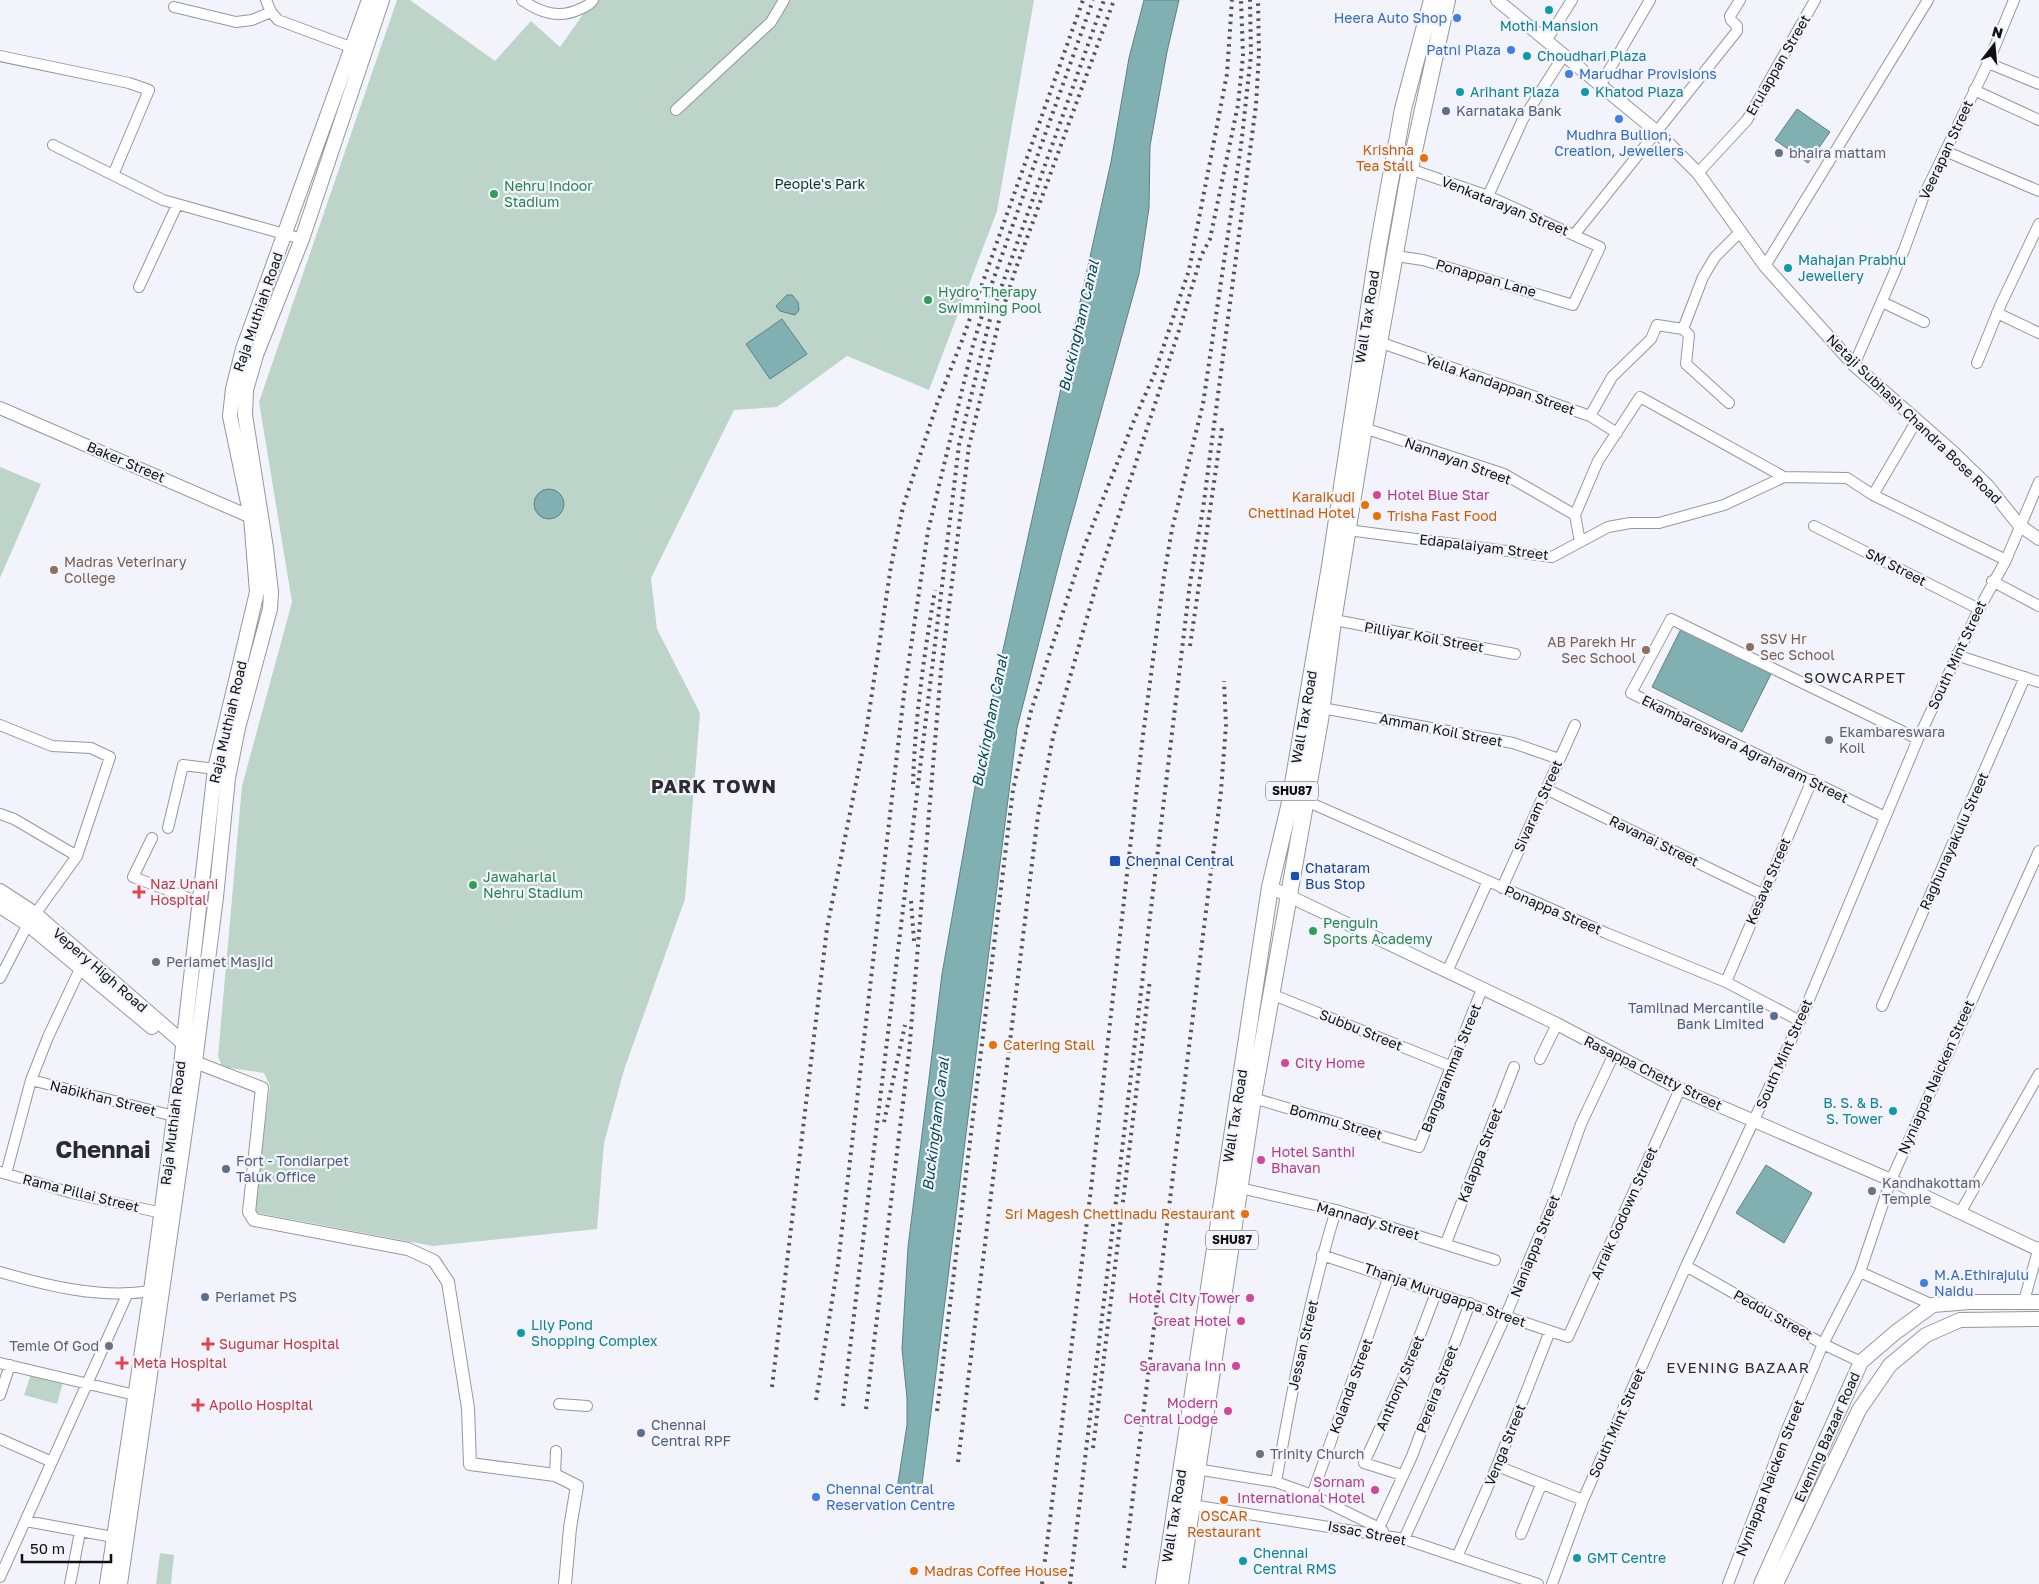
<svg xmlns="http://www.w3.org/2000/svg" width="2039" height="1584" viewBox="0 0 2039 1584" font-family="'Golos Text',sans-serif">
  <rect width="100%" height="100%" fill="#f3f4fb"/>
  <path fill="#bcd5c8" d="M397 0H410L495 61 531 21 560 47 593 0H1034L997 211 929 390 847 356 777 407 734 410 651 578 657 629 700 713 685 899 624 1070 604 1143 597 1229 433 1246 253 1212 270 1086 264 1073 222 1067 218 1056 242 786 292 602 259 402Z
    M0 467 41 484 0 578Z
    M32 1371 64 1379 57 1404 24 1395Z
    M160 1553 174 1555 171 1584H156Z"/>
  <path fill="#81b0b3" stroke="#5f8083" d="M1144 0H1179L1167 52 1150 146 1149 208 1139 274 1062 552 1017 728 921 1492 897 1489 907 1425V1398L902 1349 908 1247 942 974 984 736 1111 162 1129 58Z
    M1797 109 1830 132 1808 163 1775 140Z
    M787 295H792L798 302 799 310 795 315 780 311 776 306Z
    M782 319 807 354 770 379 746 344Z
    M534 504a15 15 0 1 1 30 0a15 15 0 1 1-30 0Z
    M1681 629 1771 674 1742 732 1652 687Z
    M1766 1165 1812 1193 1784 1243 1736 1213Z"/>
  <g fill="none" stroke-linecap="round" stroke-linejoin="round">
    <defs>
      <path id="minor" d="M266 0 271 12 278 20 353 48
        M522 0C541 13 559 19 580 9 586 6 590 5 593 0
        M174 7 236 22 252 20 271 12
        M1546 41 1572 0
        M0 56 129 83 149 90 113 175
        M1988 63 2039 84
        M1601 84 1650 0
        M1974 90 2039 120
        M676 110 771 22 784 0
        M53 145 163 200 302 239
        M1945 151 2039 191
        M1698 173 1747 120 1815 0
        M1488 196 1523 119 1564 55
        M1574 235 1737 31V26L1731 20 1730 16 1740 0
        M1396 256 1423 260 1573 305 1600 247 1488 196 1410 169
        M1765 266 1928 0
        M139 287 177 205
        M1882 302 1924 322
        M1997 313 2039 333
        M1683 329 1689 335 1686 364 1729 403
        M1379 342 1590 416 1617 433
        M1977 363 2001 304 2039 224
        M1854 365 1904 250 1925 193 1988 63 2014 0
        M1590 416 1612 377 1651 339 1657 325 1683 329 1703 277 1715 257 1741 231
        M1364 428 1504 474 1575 515
        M1873 495 1917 420
        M1814 526 1979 609
        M1348 530 1552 557 1608 527 1630 523H1659L1724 505 1784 477 1847 478 1873 495 2006 560
        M1580 542 1575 515 1598 461 1640 397 1784 477
        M1992 581 2039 606
        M1329 619 1515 654
        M1956 655 2039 682
        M1322 708 1513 743 1559 759
        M0 725 52 746 91 748 110 757 77 856 28 924 0 978
        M1546 789 1762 894
        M1306 801 1606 933 1726 982 1800 1021
        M0 814 14 819 77 856
        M1885 817 1631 693 1671 619 1918 739
        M168 828 183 765 215 769
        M152 838 133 877 199 902
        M1502 888 1575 725
        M1447 972 1488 881
        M1726 982 1812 780
        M1271 994 1450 1066
        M1882 1006 2025 677
        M1540 1059 1557 1024
        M31 1080 174 1116
        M1253 1098 1419 1147 1482 989
        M0 1172 72 1193 162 1213
        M6 1174 31 1080 48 1037 80 969
        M1240 1188 1336 1210 1495 1260
        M1960 1213 2039 1074
        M1446 1243 1514 1067
        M1322 1255 1568 1337 1680 1089
        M1686 1266 1823 1344 1861 1362
        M0 1272C48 1286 101 1299 151 1291
        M1860 1272 1933 1305
        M2024 1301 2039 1247
        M0 1363 135 1395
        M0 1395 10 1365
        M559 1404 587 1406
        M0 1439 52 1462
        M1497 1466 1583 1500
        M1196 1469 1276 1482 1312 1495 1379 1528 1383 1531
        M555 1475 556 1451
        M1402 1475 1364 1463 1407 1369 1436 1293
        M1276 1482C1292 1391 1309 1299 1336 1210
        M1312 1495 1389 1276
        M1192 1505 1404 1539 1538 1584
        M26 1521 113 1537
        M1379 1528 1412 1456 1470 1303
        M1521 1534 1541 1485
        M1404 1539 1506 1315 1552 1205 1581 1124 1614 1054
        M1457 1557 1497 1466 1550 1331
        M0 1577 127 1295
        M70 1584 80 1532
        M1552 1584 1583 1500 1686 1266 1800 1021 1918 739 1979 609 2006 560 2039 482
        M1728 1584 1788 1427 1823 1344 1860 1272 1891 1180 2039 851"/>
      <path id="tertiary" d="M1497 0 1656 131 1698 173 1765 266 1854 365 1953 452 1988 486 2019 525 2039 539
        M0 408 251 517
        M1270 887 1557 1024 1680 1089 1891 1180 2039 1250
        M195 1062 262 1088 249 1212 254 1220 408 1249 434 1261 448 1282 468 1408 470 1464 555 1475 577 1486 570 1528 565 1584"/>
      <path id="secondary" d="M0 891 35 914 188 1047
        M0 906 28 924 152 1027
        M107 1584 151 1291 180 1073 215 769 257 592 251 517 230 416 233 389 243 349 369 0
        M120 1584 196 1054 216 897 228 778 238 728 270 609 271 592 266 548 245 415 246 390 256 355 302 239 382 0
        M1761 1584 1861 1362 1896 1332 1933 1305 1970 1302H2039
        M1776 1584 1859 1410 1890 1365 1926 1335 1960 1320 2039 1319"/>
      <path id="primary" d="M1164 1584 1270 887 1289 807 1330 566 1378 248 1403 109 1432 0
        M1180 1584 1253 1098 1320 720 1333 621 1364 428 1410 169 1447 0"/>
    </defs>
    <use href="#minor" stroke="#96979e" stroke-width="12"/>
    <use href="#tertiary" stroke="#96979e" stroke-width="14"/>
    <use href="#secondary" stroke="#96979e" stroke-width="16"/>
    <use href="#primary" stroke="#96979e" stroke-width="18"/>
    <use href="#minor" stroke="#fff" stroke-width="10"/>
    <use href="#tertiary" stroke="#fff" stroke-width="12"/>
    <use href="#secondary" stroke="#fff" stroke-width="14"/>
    <use href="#primary" stroke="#fff" stroke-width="16"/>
    <path stroke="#535358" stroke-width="4" stroke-dasharray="2.5 5" stroke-linecap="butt" d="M1190 646 1222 428
      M913 784C915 718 924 655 935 590
      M911 901 914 941
      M884 1122 905 1025
      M772 1387 827 928 866 733 891 566 903 507 937 404 963 338 1083 0
      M816 1400 838 1264 904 694 928 531 973 345 991 286 1093 0
      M843 1406 959 445 990 319 1104 0
      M866 1409 909 1053 941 670 969 446 999 321 1016 268 1114 0
      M937 1411 1013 790 1031 711 1084 547 1135 418 1154 375 1189 270 1227 74 1232 0
      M1093 1448 1150 979
      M958 1462 1038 815 1053 737 1098 579 1182 321 1201 256 1210 239 1238 105 1243 56 1241 0
      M1124 1568 1221 791 1226 725 1224 681
      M1042 1584 1091 1189 1142 743 1164 576 1172 529 1203 404 1241 146 1251 55 1250 0
      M1070 1584 1190 583 1203 509 1256 105 1259 54 1258 0"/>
  </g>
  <g fill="#0f9aa8" stroke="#f3f4fb" stroke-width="2">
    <circle cx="1549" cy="10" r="5"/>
    <circle cx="1527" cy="56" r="5"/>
    <circle cx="1460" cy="92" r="5"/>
    <circle cx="1585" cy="92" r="5"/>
    <circle cx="1788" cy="268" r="5"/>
    <circle cx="1893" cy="1111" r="5"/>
    <circle cx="521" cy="1333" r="5"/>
    <circle cx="1577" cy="1558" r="5"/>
    <circle cx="1243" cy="1561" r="5"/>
  </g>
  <g fill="#3f7fe0" stroke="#f3f4fb" stroke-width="2">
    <circle cx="1457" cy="18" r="5"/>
    <circle cx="1511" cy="50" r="5"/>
    <circle cx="1569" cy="74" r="5"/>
    <circle cx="1619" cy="119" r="5"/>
    <circle cx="1924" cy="1283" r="5"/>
    <circle cx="816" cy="1497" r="5"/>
  </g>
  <g fill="#5c6f8a" stroke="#f3f4fb" stroke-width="2">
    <circle cx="1446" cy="111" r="5"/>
    <circle cx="1774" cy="1016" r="5"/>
    <circle cx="226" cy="1169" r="5"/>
    <circle cx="205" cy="1297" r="5"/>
    <circle cx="641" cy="1433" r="5"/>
  </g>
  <g fill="#6b7280" stroke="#f3f4fb" stroke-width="2">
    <circle cx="1779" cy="153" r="5"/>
    <circle cx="1829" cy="740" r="5"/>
    <circle cx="156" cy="962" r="5"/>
    <circle cx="1872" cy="1191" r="5"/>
    <circle cx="109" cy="1346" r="5"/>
    <circle cx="1260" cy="1454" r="5"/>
  </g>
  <g fill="#e8710a" stroke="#f3f4fb" stroke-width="2">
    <circle cx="1424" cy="158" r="5"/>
    <circle cx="1365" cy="505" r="5"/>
    <circle cx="1377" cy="516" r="5"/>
    <circle cx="993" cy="1045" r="5"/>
    <circle cx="1245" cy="1214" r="5"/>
    <circle cx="1224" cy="1500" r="5"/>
    <circle cx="914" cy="1571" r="5"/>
  </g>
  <g fill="#2e9e5b" stroke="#f3f4fb" stroke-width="2">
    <circle cx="494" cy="194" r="5"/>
    <circle cx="928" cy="300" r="5"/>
    <circle cx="473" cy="885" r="5"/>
    <circle cx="1313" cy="931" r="5"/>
  </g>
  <g fill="#d1479c" stroke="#f3f4fb" stroke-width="2">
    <circle cx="1377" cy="495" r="5"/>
    <circle cx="1285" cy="1063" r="5"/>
    <circle cx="1261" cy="1160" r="5"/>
    <circle cx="1250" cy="1298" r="5"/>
    <circle cx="1241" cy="1321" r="5"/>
    <circle cx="1236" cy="1366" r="5"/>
    <circle cx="1228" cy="1411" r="5"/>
    <circle cx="1375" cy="1490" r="5"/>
  </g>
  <g fill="#8d6e63" stroke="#f3f4fb" stroke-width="2">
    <circle cx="54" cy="570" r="5"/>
    <circle cx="1750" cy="647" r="5"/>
    <circle cx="1646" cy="650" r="5"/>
  </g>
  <g fill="#1a4fb4" stroke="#f3f4fb" stroke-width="2">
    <rect x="1109" y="855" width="12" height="12" rx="2.5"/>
    <rect x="1290" y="871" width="10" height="10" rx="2.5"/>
  </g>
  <g fill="#e0444e" stroke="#f3f4fb" stroke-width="2">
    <path d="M136.5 884.5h5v5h5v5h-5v5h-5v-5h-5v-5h5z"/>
    <path d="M205.5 1336.5h5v5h5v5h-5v5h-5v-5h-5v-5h5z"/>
    <path d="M119.5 1355.5h5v5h5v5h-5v5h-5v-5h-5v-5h5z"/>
    <path d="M195.5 1397.5h5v5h5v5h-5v5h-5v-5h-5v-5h5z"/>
  </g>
  <g text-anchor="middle" stroke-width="4.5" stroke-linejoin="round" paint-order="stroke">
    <g fill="#f3f4fb" stroke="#545459" stroke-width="1">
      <rect x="1266" y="781.5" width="52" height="19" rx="4"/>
      <rect x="1206" y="1230.5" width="52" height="19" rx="4"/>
    </g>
    <g font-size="12" font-weight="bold" fill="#101013">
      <text x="1292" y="795">SHU87</text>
      <text x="1232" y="1244">SHU87</text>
    </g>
    <g font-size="14" fill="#366cbe" stroke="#f3f4fb" text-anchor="start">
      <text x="1447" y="23" text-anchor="end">Heera Auto Shop</text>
      <text x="1501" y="55" text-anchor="end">Patni Plaza</text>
      <text x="1579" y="79">Marudhar Provisions</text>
      <text x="1619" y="140" text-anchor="middle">Mudhra Bullion,<tspan x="1619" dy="16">Creation, Jewellers</tspan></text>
      <text x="1934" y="1280">M.A.Ethirajulu<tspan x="1934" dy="16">Naidu</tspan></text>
      <text x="826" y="1494">Chennai Central<tspan x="826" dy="16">Reservation Centre</tspan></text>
    </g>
    <g font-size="14" fill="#0d838f" stroke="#f3f4fb" text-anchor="start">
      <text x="1549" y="31" text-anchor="middle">Mothi Mansion</text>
      <text x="1537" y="61">Choudhari Plaza</text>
      <text x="1470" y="97">Arihant Plaza</text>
      <text x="1595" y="97">Khatod Plaza</text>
      <text x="1798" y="265">Mahajan Prabhu<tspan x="1798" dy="16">Jewellery</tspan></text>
      <text x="1883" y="1108" text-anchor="end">B. S. &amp; B.<tspan x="1883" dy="16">S. Tower</tspan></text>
      <text x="531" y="1330">Lily Pond<tspan x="531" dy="16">Shopping Complex</tspan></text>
      <text x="1253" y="1558">Chennai<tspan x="1253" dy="16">Central RMS</tspan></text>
      <text x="1587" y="1563">GMT Centre</text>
    </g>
    <g font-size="14" fill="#101013" stroke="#f3f4fb">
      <text transform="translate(1778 65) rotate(-60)" y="5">Erulappan Street</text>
      <text transform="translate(1946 150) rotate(-65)" y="5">Veerapan Street</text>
      <text transform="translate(1505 206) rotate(22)" y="5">Venkatarayan Street</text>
      <text transform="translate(1486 278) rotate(16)" y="5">Ponappan Lane</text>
      <text transform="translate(258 312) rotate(-71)" y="5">Raja Muthiah Road</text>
      <text transform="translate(1367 317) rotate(-81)" y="5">Wall Tax Road</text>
      <text transform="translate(1500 385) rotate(19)" y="5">Yella Kandappan Street</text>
      <text transform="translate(1914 419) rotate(44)" y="5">Netaji Subhash Chandra Bose Road</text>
      <text transform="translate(1458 461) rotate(20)" y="5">Nannayan Street</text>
      <text transform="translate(126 462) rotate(23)" y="5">Baker Street</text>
      <text transform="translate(1484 547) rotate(7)" y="5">Edapalaiyam Street</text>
      <text transform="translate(1896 567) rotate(27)" y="5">SM Street</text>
      <text transform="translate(1424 637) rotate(10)" y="5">Pilliyar Koil Street</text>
      <text transform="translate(1957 655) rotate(-65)" y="5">South Mint Street</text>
      <text transform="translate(1304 717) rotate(-80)" y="5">Wall Tax Road</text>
      <text transform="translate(228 722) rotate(-77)" y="5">Raja Muthiah Road</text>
      <text transform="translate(1441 730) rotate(11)" y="5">Amman Koil Street</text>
      <text transform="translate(1745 749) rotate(26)" y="5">Ekambareswara Agraharam Street</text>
      <text transform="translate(1538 806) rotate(-66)" y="5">Sivaram Street</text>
      <text transform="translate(1654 841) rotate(26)" y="5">Ravanai Street</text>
      <text transform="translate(1954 841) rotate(-66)" y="5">Raghunayakulu Street</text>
      <text transform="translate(1768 881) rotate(-67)" y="5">Kesava Street</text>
      <text transform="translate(1553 910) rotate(23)" y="5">Ponappa Street</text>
      <text transform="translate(100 970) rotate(41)" y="5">Vepery High Road</text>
      <text transform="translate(1361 1030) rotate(22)" y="5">Subbu Street</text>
      <text transform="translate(1784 1054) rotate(-66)" y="5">South Mint Street</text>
      <text transform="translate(1451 1068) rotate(-68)" y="5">Bangarammai Street</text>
      <text transform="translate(1653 1073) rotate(26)" y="5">Rasappa Chetty Street</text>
      <text transform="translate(1936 1077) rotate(-66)" y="5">Nyniappa Naicken Street</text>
      <text transform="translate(103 1098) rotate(14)" y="5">Nabikhan Street</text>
      <text transform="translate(1235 1116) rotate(-81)" y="5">Wall Tax Road</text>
      <text transform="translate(1336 1122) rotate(16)" y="5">Bommu Street</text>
      <text transform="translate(173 1123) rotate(-83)" y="5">Raja Muthiah Road</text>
      <text transform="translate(1480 1155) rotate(-69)" y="5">Kalappa Street</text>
      <text transform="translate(81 1193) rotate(14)" y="5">Rama Pillai Street</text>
      <text transform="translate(1624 1213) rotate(-66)" y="5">Arraik Godown Street</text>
      <text transform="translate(1368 1221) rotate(16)" y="5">Mannady Street</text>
      <text transform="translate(1535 1246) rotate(-68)" y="5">Naniappa Street</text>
      <text transform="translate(1445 1295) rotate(19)" y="5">Thanja Murugappa Street</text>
      <text transform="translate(1773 1315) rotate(29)" y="5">Peddu Street</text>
      <text transform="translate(1303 1345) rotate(-77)" y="5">Jessan Street</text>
      <text transform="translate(1400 1383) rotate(-67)" y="5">Anthony Street</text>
      <text transform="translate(1351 1386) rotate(-70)" y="5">Kolanda Street</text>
      <text transform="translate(1437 1389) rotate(-69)" y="5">Pereira Street</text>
      <text transform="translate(1617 1423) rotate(-66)" y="5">South Mint Street</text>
      <text transform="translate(1827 1437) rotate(-66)" y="5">Evening Bazaar Road</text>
      <text transform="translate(1505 1445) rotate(-68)" y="5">Venga Street</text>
      <text transform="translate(1770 1478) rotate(-69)" y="5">Nyniappa Naicken Street</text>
      <text transform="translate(1174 1516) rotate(-81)" y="5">Wall Tax Road</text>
      <text transform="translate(1367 1533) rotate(11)" y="5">Issac Street</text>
    </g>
    <g font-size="14" fill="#4e5e75" stroke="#f3f4fb" text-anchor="start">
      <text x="1456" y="116">Karnataka Bank</text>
      <text x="1764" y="1013" text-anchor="end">Tamilnad Mercantile<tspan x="1764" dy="16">Bank Limited</tspan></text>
      <text x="236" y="1166">Fort - Tondiarpet<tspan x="236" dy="16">Taluk Office</tspan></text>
      <text x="215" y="1302">Periamet PS</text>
      <text x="651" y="1430">Chennai<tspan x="651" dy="16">Central RPF</tspan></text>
    </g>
    <g font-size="14" fill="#c56008" stroke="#f3f4fb" text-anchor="end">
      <text x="1414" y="155">Krishna<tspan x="1414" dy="16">Tea Stall</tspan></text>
      <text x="1355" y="502">Karaikudi<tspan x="1355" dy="16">Chettinad Hotel</tspan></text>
      <text x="1387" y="521" text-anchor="start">Trisha Fast Food</text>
      <text x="1003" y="1050" text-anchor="start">Catering Stall</text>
      <text x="1235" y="1219">Sri Magesh Chettinadu Restaurant</text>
      <text x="1224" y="1521" text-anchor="middle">OSCAR<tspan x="1224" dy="16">Restaurant</tspan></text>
      <text x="924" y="1576" text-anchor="start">Madras Coffee House</text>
    </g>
    <g font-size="14" fill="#5b616d" stroke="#f3f4fb" text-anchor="start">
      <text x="1789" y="158">bhaira mattam</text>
      <text x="1839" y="737">Ekambareswara<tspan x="1839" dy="16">Koil</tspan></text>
      <text x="166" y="967">Periamet Masjid</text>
      <text x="1882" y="1188">Kandhakottam<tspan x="1882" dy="16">Temple</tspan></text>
      <text x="99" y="1351" text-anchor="end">Temle Of God</text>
      <text x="1270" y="1459">Trinity Church</text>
    </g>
    <g font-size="14" fill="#033926" stroke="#f3f4fb">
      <text x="820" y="189">People's Park</text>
    </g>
    <g font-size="14" fill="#27864d" stroke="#f3f4fb" text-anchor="start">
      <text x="504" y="191">Nehru Indoor<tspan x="504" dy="16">Stadium</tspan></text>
      <text x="938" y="297">Hydro Therapy<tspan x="938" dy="16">Swimming Pool</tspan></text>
      <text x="483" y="882">Jawaharlal<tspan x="483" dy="16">Nehru Stadium</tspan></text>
      <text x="1323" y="928">Penguin<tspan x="1323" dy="16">Sports Academy</tspan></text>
    </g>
    <g font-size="14" fill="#b23c85" stroke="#f3f4fb" text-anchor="end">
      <text x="1387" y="500" text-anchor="start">Hotel Blue Star</text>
      <text x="1295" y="1068" text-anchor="start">City Home</text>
      <text x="1271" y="1157" text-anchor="start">Hotel Santhi<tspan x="1271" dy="16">Bhavan</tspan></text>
      <text x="1240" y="1303">Hotel City Tower</text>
      <text x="1231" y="1326">Great Hotel</text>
      <text x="1226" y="1371">Saravana Inn</text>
      <text x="1218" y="1408">Modern<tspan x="1218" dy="16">Central Lodge</tspan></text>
      <text x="1365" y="1487">Sornam<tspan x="1365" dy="16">International Hotel</tspan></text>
    </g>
    <g font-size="14" fill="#785e54" stroke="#f3f4fb" text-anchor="start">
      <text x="64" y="567">Madras Veterinary<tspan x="64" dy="16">College</tspan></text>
      <text x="1760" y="644">SSV Hr<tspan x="1760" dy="16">Sec School</tspan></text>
      <text x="1636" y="647" text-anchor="end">AB Parekh Hr<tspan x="1636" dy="16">Sec School</tspan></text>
    </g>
    <g font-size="14" fill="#164399" stroke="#f3f4fb" text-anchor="start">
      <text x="1126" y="866">Chennai Central</text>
      <text x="1305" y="873">Chataram<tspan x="1305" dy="16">Bus Stop</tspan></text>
    </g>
    <g font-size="14" fill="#be3a42" stroke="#f3f4fb" text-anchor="start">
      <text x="150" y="889">Naz Unani<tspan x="150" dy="16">Hospital</tspan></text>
      <text x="219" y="1349">Sugumar Hospital</text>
      <text x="133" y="1368">Meta Hospital</text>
      <text x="209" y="1410">Apollo Hospital</text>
    </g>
    <g font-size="15" font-style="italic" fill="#014b4f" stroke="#f3f4fb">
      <text transform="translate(1079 326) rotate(-77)" y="5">Buckingham Canal</text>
      <text transform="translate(990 721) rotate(-79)" y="5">Buckingham Canal</text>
      <text transform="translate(936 1124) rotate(-83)" y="5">Buckingham Canal</text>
    </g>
    <g font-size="15" letter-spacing="1" fill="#2b2c31" stroke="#f3f4fb">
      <text x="1855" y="683">SOWCARPET</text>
      <text x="1738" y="1373">EVENING BAZAAR</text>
    </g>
    <g font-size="19" font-weight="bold" letter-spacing="1" fill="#2b2c31" stroke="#f3f4fb">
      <text x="714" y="793">PARK TOWN</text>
    </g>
    <g font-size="24" font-weight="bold" fill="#2b2c31" stroke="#f3f4fb">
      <text x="103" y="1158">Chennai</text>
    </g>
  </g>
  <g transform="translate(1994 45) rotate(16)" stroke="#f3f4fb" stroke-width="4" paint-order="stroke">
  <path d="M0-4L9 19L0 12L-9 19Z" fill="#101013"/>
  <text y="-8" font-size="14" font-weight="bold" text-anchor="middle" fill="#101013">N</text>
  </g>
  <path d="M22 1554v8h89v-8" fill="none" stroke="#101013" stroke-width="2.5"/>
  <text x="30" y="1554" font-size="15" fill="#101013" stroke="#f3f4fb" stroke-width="4" paint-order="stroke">50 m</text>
</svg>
